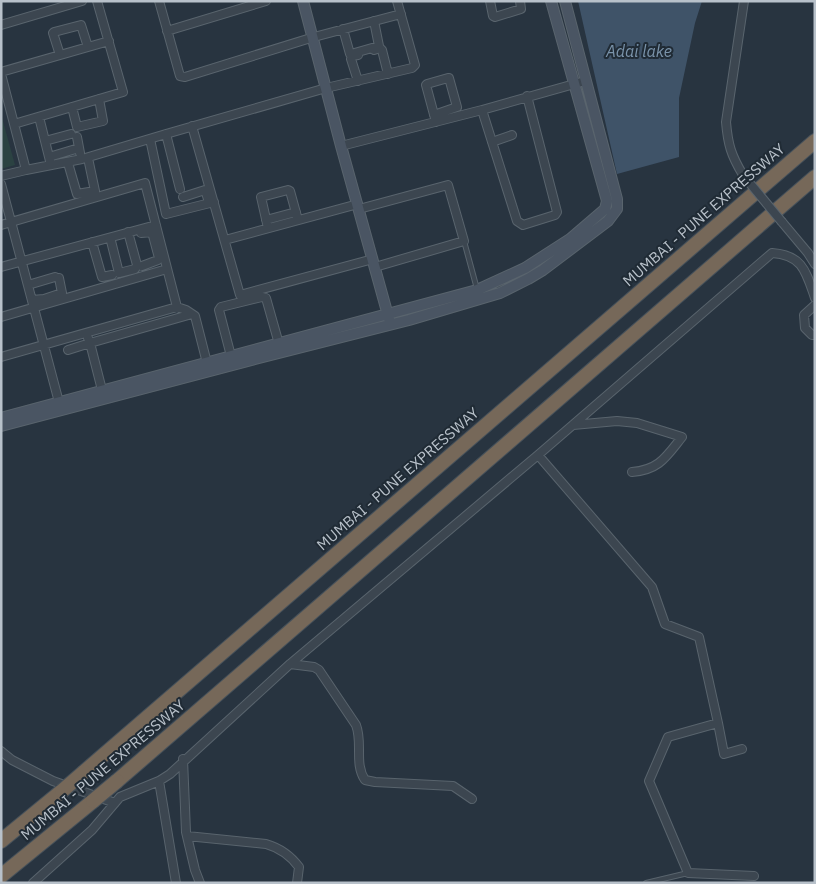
<svg xmlns="http://www.w3.org/2000/svg" width="816" height="884" viewBox="0 0 816 884" font-family="'IBM Plex Sans',sans-serif">
  <rect width="100%" height="100%" fill="#283440"/>
  <path fill="#2b4242" d="M1 114 15 165 1 169Z"/>
  <path fill="#3f5368" d="M578 1H702L695 23 679 98V157L617 174Z"/>
  <g fill="none" stroke-linecap="round" stroke-linejoin="round">
    <defs>
      <path id="lane" d="M464 241 477 289
        M646 883 688 873"/>
      <path id="street" d="M159 1 180 76 185 77 314 37 401 14
        M490 1 493 16 495 17 521 9 520 1
        M1 25 82 1
        M343 29 350 54H351L379 46 374 21
        M167 31 266 1
        M374 50 380 48 382 50 388 74
        M60 55 53 33 54 32 81 25 88 47
        M1 72 109 41
        M1 74 26 170
        M358 81 351 59 352 56 358 55
        M72 107 77 127 103 121 99 99
        M482 110 517 221 523 225 555 215 557 212 527 96
        M434 115 457 107 449 78H448L427 84 426 85 436 122
        M39 117 51 165
        M14 124 123 92 97 1
        M192 126 240 295 373 259
        M166 134 180 189
        M77 137 80 153
        M150 139 166 214 214 202
        M45 141 71 134
        M492 142 512 135
        M341 146 482 110 585 81
        M49 157 79 148
        M68 163 77 194 95 191 88 158
        M743 175C731 155 728 145 726 122L744 1
        M1 176 26 170 82 159 166 134 326 88 412 68 415 65 397 1
        M1 184 60 406
        M183 197 205 190 208 199
        M359 209 448 185 464 241 375 267
        M266 220 296 212
        M782 222 808 253 815 264
        M1 225 145 183 177 307
        M268 228 261 197 288 190 290 191 298 220
        M141 233 152 232 159 258 158 260 142 266
        M225 240 358 204
        M111 241 119 273 135 269 137 265 128 232
        M92 242 102 277 112 275
        M1 267 156 225
        M28 285 55 277
        M32 300 44 299 62 293 59 278
        M815 305 804 315 805 328 812 335H815
        M1 317 167 269
        M68 350 90 343 88 338
        M231 356 219 310 221 307 262 297 266 298 279 344
        M1 357 177 307 186 310 192 314
        M102 390 90 343 192 314 195 316 207 363
        M573 425 617 421 637 423 682 437C666 457 659 470 632 472
        M538 455 652 587 665 624 699 637 718 723 668 737 649 781 688 873 754 876
        M290 664 314 667 319 670 356 725C363 743 354 764 365 780L375 782 453 786 472 799
        M718 723 724 754 742 749
        M1 751 12 760 53 781 115 803
        M183 759 186 832 195 870 200 883
        M159 781 176 883
        M187 836 266 844C280 848 290 855 299 867L297 883
        M33 883 92 830 120 797 159 781 170 774 290 664 538 455 772 253C803 255 806 272 815 298"/>
      <path id="secondary" d="M303 1 341 146 389 319
        M1 418 477 290 525 268 570 239 605 209 607 201 551 1
        M1 426 255 359 409 320 500 293 528 279 543 270 608 221 617 209V199L565 1"/>
      <path id="highway" d="M84 772 815 141
        M117 781 815 177
        M1 841 62 791
        M1 876 93 801"/>
    </defs>
    <use href="#lane" stroke="#59646d" stroke-width="6"/>
    <use href="#street" stroke="#59646d" stroke-width="10"/>
    <use href="#secondary" stroke="#59646d" stroke-width="12"/>
    <use href="#highway" stroke="#46515a" stroke-width="16"/>
    <use href="#lane" stroke="#3c4650" stroke-width="4"/>
    <use href="#street" stroke="#3c4650" stroke-width="8"/>
    <use href="#secondary" stroke="#4a5563" stroke-width="10"/>
    <use href="#highway" stroke="#766859" stroke-width="14"/>
    <defs>
      <path id="street-bridge" d="M743 175 782 222"/>
      <path id="highway-bridge" d="M62 791 84 772
        M93 801 117 781"/>
    </defs>
    <use href="#street-bridge" stroke="#59646d" stroke-width="10" stroke-linecap="butt"/>
    <use href="#highway-bridge" stroke="#46515a" stroke-width="16" stroke-linecap="butt"/>
    <use href="#street-bridge" stroke="#3c4650" stroke-width="8"/>
    <use href="#highway-bridge" stroke="#766859" stroke-width="14"/>
  </g>
  <g text-anchor="middle" stroke-width="4" stroke-linejoin="round" paint-order="stroke">
    <g font-size="15" fill="#b8c1ca" stroke="#202b35">
      <text transform="translate(704 215) rotate(-41)" y="5">MUMBAI - PUNE EXPRESSWAY</text>
      <text transform="translate(398 479) rotate(-41)" y="5">MUMBAI - PUNE EXPRESSWAY</text>
      <text transform="translate(103 770) rotate(-40)" y="5">MUMBAI - PUNE EXPRESSWAY</text>
    </g>
    <g font-size="16" font-style="italic" fill="#7b94ab" stroke="#202b35">
      <text x="639" y="57">Adai lake</text>
    </g>
  </g>
  <rect width="816" height="884" fill="none" stroke="#b8c1ca" stroke-width="5"/>
</svg>
